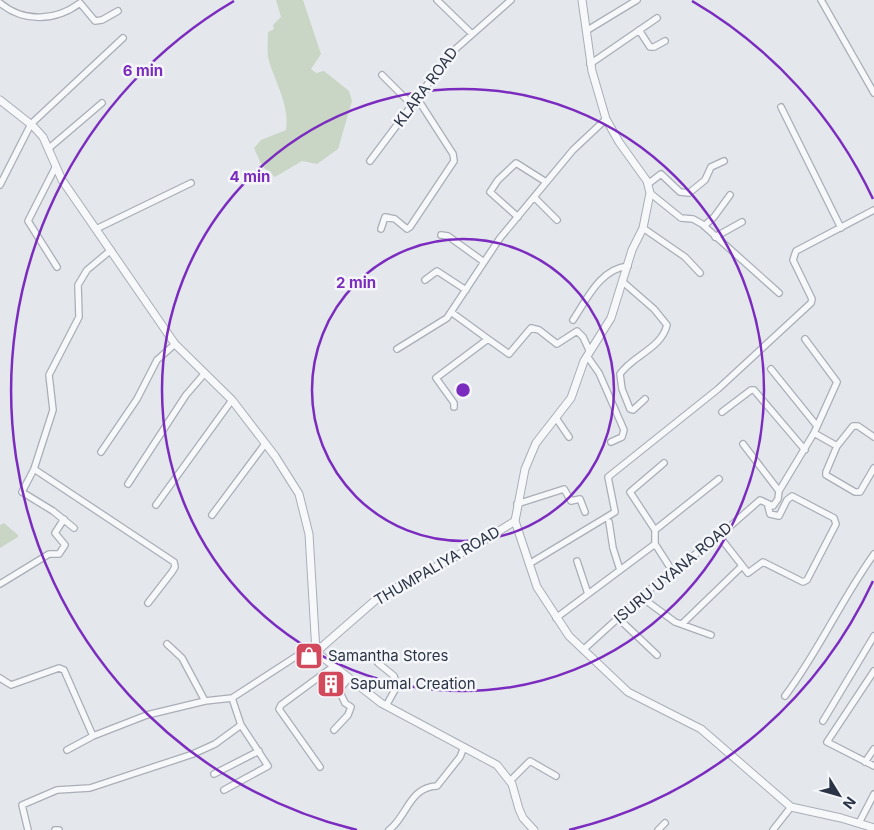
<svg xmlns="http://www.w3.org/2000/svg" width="874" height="830" viewBox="0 0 874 830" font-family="Inter,sans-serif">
  <rect width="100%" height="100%" fill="#e4e7ec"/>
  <path fill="#c9d6c5" d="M276 0H303L321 54 311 69 316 73 324 71 349 91 352 101 338 149 317 164 302 161 275 177 262 166 254 148 261 140 286 130C290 104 274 81 268 57 267 48 268 41 268 32L274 29 273 25 281 17Z
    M4 523 18 535V537L0 548V525Z"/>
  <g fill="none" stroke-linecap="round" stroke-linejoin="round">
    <defs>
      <path id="minor" d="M437 0 471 33
        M821 0 874 93
        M0 3C24 23 56 21 80 3L95 21 102 20 118 11
        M639 30 650 47H654L665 41
        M586 31 637 0
        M590 64 657 18
        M382 75 412 105
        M781 107 841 228
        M48 149 102 103
        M370 161 451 53 511 0
        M56 166 28 221 57 267
        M648 184 661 174 680 192 689 193 705 180 711 167 724 161
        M0 185 31 124 123 38
        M650 193 681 218 693 219 702 224 779 293
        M534 197 557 220
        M518 217 490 192 498 180 516 163 546 182
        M704 226 714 217 730 195
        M643 228 685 257 700 273
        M96 229 191 183
        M381 229 385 217 395 219 407 229 410 227 454 161 453 154 417 98
        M441 235 448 236 484 262
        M715 237 742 222
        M111 250 87 270 78 285 79 317 49 375 53 410 34 469 174 562 175 567 172 572 148 603
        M425 280 437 271 466 290
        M623 282 654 309 667 325C661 349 633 355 620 374L622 389 630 409 633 410 645 399
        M451 312 488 339 436 378 454 403V407
        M573 320C587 299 600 269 628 266
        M488 339 509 354 531 328 539 330 557 344 577 331 583 337 590 352
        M805 339 837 382 814 433
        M397 349 447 318 500 238 573 150 606 119
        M587 356 599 373 624 430 622 437 611 442
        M771 369 817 426
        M722 412 751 390H754L805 450
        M556 418 569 437
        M743 444 779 491
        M837 446 826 472V475L855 492H860L874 468
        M101 452 137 399 157 360 175 344
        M34 469 22 492 53 511 74 528
        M128 484 186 395 205 373
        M517 504 564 489 571 501 580 499 585 512
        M156 505 232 400
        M212 515 265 444
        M609 522 613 548 620 570
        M655 530 630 492 664 463
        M719 536 748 573 763 562 803 582 807 580 836 524 834 518 792 496 787 500 779 516 770 514 768 506
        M655 544 673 572
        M577 561 588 594
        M529 564 615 512 608 477 718 389 811 303 812 299 793 260 796 251 874 210
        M0 584 49 554H59L65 545 55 533 64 519
        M641 597 675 622 711 635
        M556 618 655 544V530L719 479
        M618 618 657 655
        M682 624 742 566
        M167 644 182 658 205 701
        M583 650 649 590 719 536 760 500 773 506 778 499 779 491 814 433 837 446 853 426H858L874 437
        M382 658 378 663 394 676 397 686 386 706
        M874 671 827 742 874 766
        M0 678 11 685 59 668 64 670 93 736
        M785 696C819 651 841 600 874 554
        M823 721 874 636
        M334 730 348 715 351 707 345 703 339 690 349 678
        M67 750 93 736 147 715 205 701 232 698 306 650 314 647
        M865 762 874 749
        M320 767 279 709 281 705 334 666
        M214 774 259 751
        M510 781 530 761 556 776
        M224 790 268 766 241 725
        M859 823 874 794
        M28 830 22 805 57 790 90 788 193 754 215 744 241 725 232 698
        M55 830H59
        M389 830C407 817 409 787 437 786L460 757 464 747
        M658 830 665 823
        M773 830 791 807"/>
      <path id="tertiary" d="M582 0 592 71 606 119 619 142 647 181 650 193 643 228 632 250 611 318 584 361 571 398 536 443 525 469 515 521 537 587 569 636 628 692 701 729 791 807 841 818 874 828
        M0 100 33 126 43 137 62 180 175 344 232 400 275 456 299 494 309 534 316 652
        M316 652 381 703 497 765 512 784 519 809 523 818 534 830
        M316 652 379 597 475 546 515 521"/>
    </defs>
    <use href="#minor" stroke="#a9aeb7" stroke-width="8"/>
    <use href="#tertiary" stroke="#a9aeb7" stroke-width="9"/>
    <use href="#minor" stroke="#f7f8fa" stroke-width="5.5"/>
    <use href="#tertiary" stroke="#f7f8fa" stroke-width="7"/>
  </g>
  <g fill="none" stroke="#7b2cbf" stroke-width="2.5">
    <circle cx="463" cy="390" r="151"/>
    <circle cx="463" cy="390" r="301"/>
    <path d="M873 581A452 452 0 0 1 569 830M357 830A452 452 0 0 1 234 1M692 1A452 452 0 0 1 873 199"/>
  </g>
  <defs>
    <symbol id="shop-square" viewBox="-11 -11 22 22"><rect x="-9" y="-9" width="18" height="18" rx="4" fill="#d1495b" stroke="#f4f6f9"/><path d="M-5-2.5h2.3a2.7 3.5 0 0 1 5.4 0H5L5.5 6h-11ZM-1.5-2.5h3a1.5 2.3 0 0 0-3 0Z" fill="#fff"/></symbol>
    <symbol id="building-square" viewBox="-11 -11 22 22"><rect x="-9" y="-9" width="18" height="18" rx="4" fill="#d1495b" stroke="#f4f6f9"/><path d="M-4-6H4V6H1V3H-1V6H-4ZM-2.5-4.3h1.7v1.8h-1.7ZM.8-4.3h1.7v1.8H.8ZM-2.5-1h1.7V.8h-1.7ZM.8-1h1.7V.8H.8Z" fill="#fff"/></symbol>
  </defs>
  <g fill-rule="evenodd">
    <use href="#shop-square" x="293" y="640" width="32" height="32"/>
    <use href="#building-square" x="315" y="668" width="32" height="32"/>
  </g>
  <g text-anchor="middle" stroke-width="5" stroke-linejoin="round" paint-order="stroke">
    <g font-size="15" fill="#2b3445" stroke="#f4f6f9">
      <text transform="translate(426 87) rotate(-53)" y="5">KLARA ROAD</text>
      <text transform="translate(437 566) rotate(-30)" y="5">THUMPALIYA ROAD</text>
      <text transform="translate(673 573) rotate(-40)" y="5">ISURU UYANA ROAD</text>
    </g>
    <g font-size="15" fill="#2b3445" stroke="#f4f6f9" text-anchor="start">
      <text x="328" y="661">Samantha Stores</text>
      <text x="350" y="689">Sapumal Creation</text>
    </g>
  </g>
  <circle cx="463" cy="390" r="8" fill="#7b2cbf" stroke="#f4f6f9" stroke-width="2.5"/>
  <g font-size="15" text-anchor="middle" font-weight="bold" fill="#7b2cbf" stroke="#f4f6f9" stroke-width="5" stroke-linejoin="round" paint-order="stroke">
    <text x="143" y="76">6 min</text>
    <text x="250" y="182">4 min</text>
    <text x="356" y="288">2 min</text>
  </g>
  <g transform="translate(839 795) rotate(127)" stroke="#f4f6f9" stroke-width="4" paint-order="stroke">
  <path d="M0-4L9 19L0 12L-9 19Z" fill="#2b3445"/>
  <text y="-8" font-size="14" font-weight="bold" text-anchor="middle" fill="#2b3445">N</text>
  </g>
</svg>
